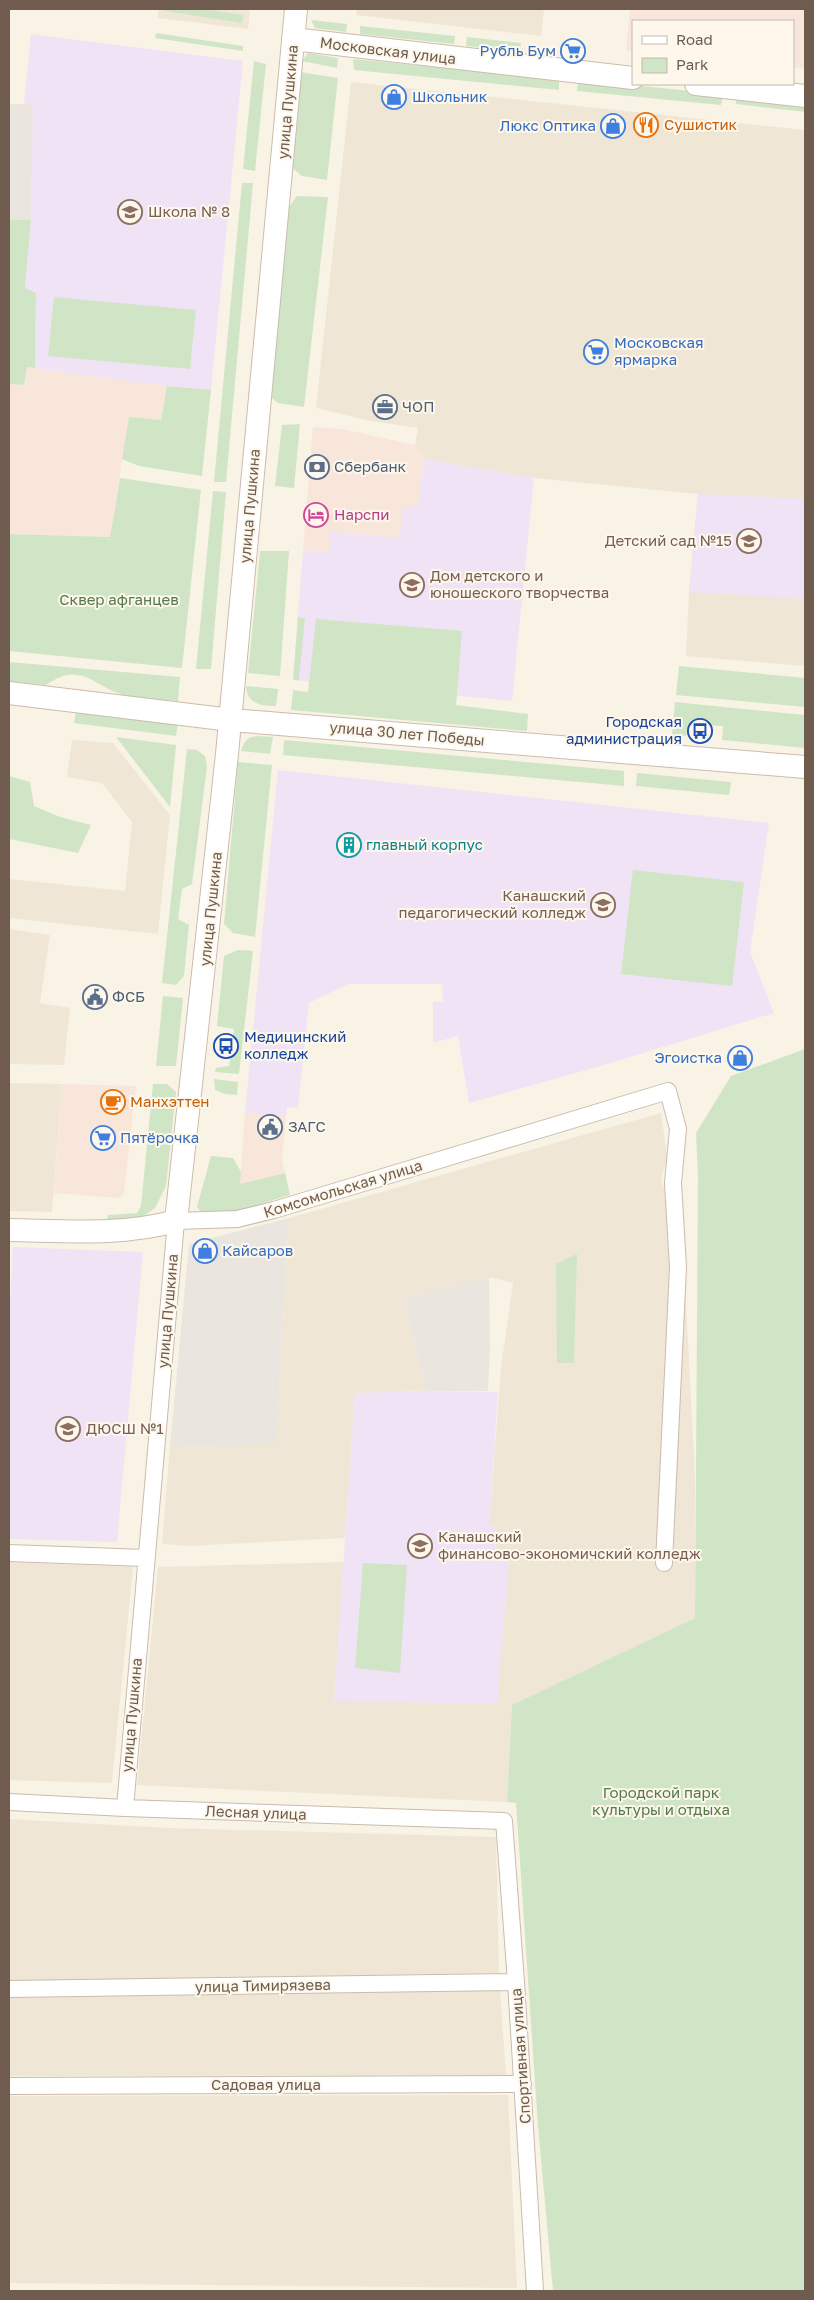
<svg xmlns="http://www.w3.org/2000/svg" width="814" height="2300" viewBox="0 0 814 2300" font-family="'Golos Text',sans-serif">
  <rect width="100%" height="100%" fill="#f9f3e6"/>
  <path fill="#f0e6d5" d="M158 9H250L248 29 158 18Z
    M357 9H544L541 36 356 15Z
    M351 82 805 130V666L686 656 689 592 698 494 534 478 424 459 415 445 418 428 371 421 316 408Z
    M72 740 113 743 170 815 158 934 9 918V879L125 891 132 822 102 783 67 777Z
    M9 929 50 935 40 1003 70 1008 64 1065 9 1064Z
    M9 1083 62 1084 52 1212 9 1211Z
    M661 1113 667 1157 661 1179 683 1246 695 1475V1618L512 1705 507 1802 137 1785 158 1567 344 1562 334 1700 510 1556 495 1554 497 1527 489 1525 501 1368 513 1283 489 1277 403 1299 426 1391 355 1393 345 1538 187 1546 162 1544 170 1446 276 1444 289 1218Z
    M9 1562 133 1567 112 1783 9 1780Z
    M9 1819 168 1828 496 1837 499 1973 9 1981Z
    M500 1990 506 2075 9 2076V1998Z
    M508 2095 517 2288 9 2283V2096Z"/>
  <path fill="#f8e6db" d="M630 9H805V69L793 67V21H633V51L626 50Z
    M27 367 167 386 161 420 129 417 110 537 9 534V537V384L24 385Z
    M313 427 342 429 415 445 424 459 418 505 402 509 400 538 331 532 329 552 303 550Z
    M62 1084 136 1086 124 1193 119 1198 54 1193Z
    M245 1113 286 1116 282 1160 285 1173 240 1184Z"/>
  <path fill="#eae5df" d="M9 104H33L31 220H9Z
    M289 1218 276 1444 170 1446 189 1244Z
    M489 1277 490 1348 488 1391H426L403 1299Z"/>
  <path fill="#f0e3f6" d="M31 34 243 61 211 390 167 386 35 368 36 293 25 288 31 220 33 105 24 104Z
    M424 459 534 478 512 701 293 680 303 550 329 552 330 532 400 538 402 509 418 505Z
    M698 494 805 499V599L689 592Z
    M278 770 769 823 750 952 774 1013 604 1065 469 1103 458 1036 433 1043V1002H443L442 984H348L309 1003 298 1108 287 1107 286 1116 245 1113Z
    M13 1247 143 1252 117 1542 9 1539V1319Z
    M426 1391 498 1392 489 1525 497 1527 495 1554 510 1556 497 1704 334 1701 355 1393Z"/>
  <path fill="#d0e5c6" d="M165 9H204L243 15 242 23 165 11Z
    M311 20 347 24 346 32 315 28Z
    M360 26 455 36 454 44 360 34Z
    M156 33 243 46V51L155 38Z
    M467 37 521 43 520 51 466 46Z
    M308 53 338 58 337 68 302 61Z
    M353 59 559 79V90L354 70Z
    M254 61 266 64 255 171 243 169Z
    M300 72 338 78 327 180 302 176 291 167Z
    M578 80 723 94 721 105 577 91Z
    M736 95 805 102V112L736 104Z
    M242 183H253L226 482H214Z
    M297 196 328 197 304 407 278 403 269 396 289 207Z
    M9 220H31L25 288 36 293 35 368 27 367 24 385 9 384Z
    M54 297 196 310 190 369 48 356Z
    M167 386 211 390 202 476 139 466 122 459 129 417 161 420Z
    M300 424 294 488 275 486 282 425Z
    M120 478 201 490 182 668 9 651V534L110 537Z
    M213 491 226 492 211 669H196Z
    M260 551H289L280 676 248 673Z
    M298 617 305 618 299 680H293Z
    M316 619 462 631 456 705 528 714 527 731 291 710 293 690 308 692Z
    M9 662 180 677 178 701C161 699 141 700 124 695 92 686 81 660 46 685L9 681Z
    M679 666 805 678V707L676 695Z
    M246 686 278 689 276 706C261 706 247 704 246 686Z
    M675 702 805 715V748L722 740 723 726 688 724 686 736 672 735Z
    M76 711 178 722 176 736 74 723Z
    M257 736 273 737 270 754 241 751C244 742 247 737 257 736Z
    M116 737 176 745 170 807Z
    M284 740 624 771V786L283 755Z
    M187 749 197 750 205 756 207 767 192 884 182 889 178 919 189 925 184 976 176 985 162 983Z
    M238 762 272 765 255 937 233 933 224 924Z
    M637 773 731 782 729 795 636 786Z
    M9 776 30 782 34 806 60 817 91 825 78 853 9 839Z
    M633 870 744 882 732 986 621 974Z
    M238 950 253 951 239 1074 215 1072 216 1068 229 1066 234 1029 217 1026 224 956Z
    M163 996 183 998 176 1066H156Z
    M805 1049V2291H553L538 2126 516 1803 507 1802 512 1705 695 1618 698 1175 696 1133 731 1076Z
    M214 1079 238 1082 237 1095 225 1094 215 1090Z
    M153 1084H167L176 1092 166 1186 155 1208 140 1219 107 1221 108 1215 137 1213 141 1206Z
    M211 1156 233 1158 241 1172 240 1184 285 1173 290 1195 207 1220 197 1207Z
    M577 1254 574 1363H557L556 1264Z
    M363 1563 407 1565 400 1673 355 1668Z"/>
  <g fill="none" stroke-linecap="round" stroke-linejoin="round">
    <defs>
      <path id="street" d="M9 1553 145 1558
        M9 1802 125 1808 504 1821 516 1982 535 2291
        M125 1808 176 1221 237 1219 274 1210 668 1091 678 1129 673 1183 678 1267 664 1563
        M9 1989 516 1982
        M9 2086 523 2084"/>
      <path id="secondary" d="M293 39 633 78
        M696 84 805 96
        M9 693 231 720 805 767
        M9 1230C66 1231 121 1236 176 1221L227 754 296 9"/>
    </defs>
    <use href="#street" stroke="#c9bcad" stroke-width="18"/>
    <use href="#secondary" stroke="#ccbcac" stroke-width="24"/>
    <use href="#street" stroke="#fff" stroke-width="16"/>
    <use href="#secondary" stroke="#fff" stroke-width="22"/>
  </g>
  <defs>
    <symbol id="supermarket-ring" viewBox="-11 -11 22 22"><circle r="9.5" fill="#fdf7ec" stroke="#3f7fe0" stroke-width="1.5"/><path d="M-6-5.5h2.5l.6 2H6L4.5 2H-2.5L-4.4-4H-6ZM-1.5 3.2a1.3 1.3 0 1 0 .1 0ZM3 3.2a1.3 1.3 0 1 0 .1 0Z" fill="#3f7fe0"/></symbol>
    <symbol id="shop-ring" viewBox="-11 -11 22 22"><circle r="9.5" fill="#fdf7ec" stroke="#3f7fe0" stroke-width="1.5"/><path d="M-5-2.5h2.3a2.7 3.5 0 0 1 5.4 0H5L5.5 6h-11ZM-1.5-2.5h3a1.5 2.3 0 0 0-3 0Z" fill="#3f7fe0"/></symbol>
    <symbol id="restaurant-ring" viewBox="-11 -11 22 22"><circle r="9.5" fill="#fdf7ec" stroke="#e8710a" stroke-width="1.5"/><path d="M-5-6h1v4h1v-4h1v4h1v-4h1v5L-1.5 .5V6h-2V.5L-5-1ZM5-6V6H3V1.5H1.5Q1.5-4 5-6Z" fill="#e8710a"/></symbol>
    <symbol id="school-ring" viewBox="-11 -11 22 22"><circle r="9.5" fill="#fdf7ec" stroke="#8d6e63" stroke-width="1.5"/><path d="M0-5L7-2L0 1L-7-2ZM-4 1L0 2.5L4 1V4Q0 6-4 4Z" fill="#8d6e63"/></symbol>
    <symbol id="office-ring" viewBox="-11 -11 22 22"><circle r="9.5" fill="#fdf7ec" stroke="#5c6f8a" stroke-width="1.5"/><path d="M-6-3h4V-5.5h4V-3h4V5H-6ZM-1-4.5V-3h2v-1.5ZM-6 0V1H6V0Z" fill="#5c6f8a"/></symbol>
    <symbol id="bank-ring" viewBox="-11 -11 22 22"><circle r="9.5" fill="#fdf7ec" stroke="#5c6f8a" stroke-width="1.5"/><path d="M-6-4H6V4H-6ZM0-2.3a2.3 2.3 0 1 0 0 4.6a2.3 2.3 0 1 0 0-4.6Z" fill="#5c6f8a"/></symbol>
    <symbol id="hotel-ring" viewBox="-11 -11 22 22"><circle r="9.5" fill="#fdf7ec" stroke="#d1479c" stroke-width="1.5"/><path d="M-6-4.5h1.5V1H6V5H4.5V3h-9V5H-6ZM-4 0a1.8 1.8 0 1 1 3.6 0ZM.5 0V-2.5h3Q6-2.5 6 0Z" fill="#d1479c"/></symbol>
    <symbol id="bus-ring" viewBox="-11 -11 22 22"><circle r="9.5" fill="#fdf7ec" stroke="#1a4fb4" stroke-width="1.5"/><path d="M-5-6H5V4H4V6H2V4H-2V6H-4V4H-5ZM-3.5-4V0h7V-4ZM-3.5 1.2v1.5H-2V1.2ZM2 1.2v1.5H3.5V1.2Z" fill="#1a4fb4"/></symbol>
    <symbol id="building-ring" viewBox="-11 -11 22 22"><circle r="9.5" fill="#fdf7ec" stroke="#0f9aa8" stroke-width="1.5"/><path d="M-4-6H4V6H1V3H-1V6H-4ZM-2.5-4.3h1.7v1.8h-1.7ZM.8-4.3h1.7v1.8H.8ZM-2.5-1h1.7V.8h-1.7ZM.8-1h1.7V.8H.8Z" fill="#0f9aa8"/></symbol>
    <symbol id="university-ring" viewBox="-11 -11 22 22"><circle r="9.5" fill="#fdf7ec" stroke="#8d6e63" stroke-width="1.5"/><path d="M0-5L7-2L0 1L-7-2ZM-4 1L0 2.5L4 1V4Q0 6-4 4Z" fill="#8d6e63"/></symbol>
    <symbol id="civic-ring" viewBox="-11 -11 22 22"><circle r="9.5" fill="#fdf7ec" stroke="#5c6f8a" stroke-width="1.5"/><path d="M-.6-6.5H3V-4.5H.6V-3L4-1V1h2V6H-6V1h2V-1L-.6-3ZM-1.2 2.5V6h2.4V2.5Z" fill="#5c6f8a"/></symbol>
    <symbol id="cafe-ring" viewBox="-11 -11 22 22"><circle r="9.5" fill="#fdf7ec" stroke="#e8710a" stroke-width="1.5"/><path d="M-5.5-4.5H6V0H3Q3 3.5 0 3.5H-2.5Q-5.5 3.5-5.5 0ZM3-3.2v2h1.7v-2ZM-6 4.5H4V6H-6Z" fill="#e8710a"/></symbol>
  </defs>
  <g fill-rule="evenodd">
    <use href="#supermarket-ring" x="559" y="37" width="28" height="28"/>
    <use href="#shop-ring" x="380" y="83" width="28" height="28"/>
    <use href="#restaurant-ring" x="632" y="111" width="28" height="28"/>
    <use href="#shop-ring" x="599" y="112" width="28" height="28"/>
    <use href="#school-ring" x="116" y="198" width="28" height="28"/>
    <use href="#supermarket-ring" x="582" y="338" width="28" height="28"/>
    <use href="#office-ring" x="371" y="393" width="28" height="28"/>
    <use href="#bank-ring" x="303" y="453" width="28" height="28"/>
    <use href="#hotel-ring" x="302" y="501" width="28" height="28"/>
    <use href="#school-ring" x="735" y="527" width="28" height="28"/>
    <use href="#school-ring" x="398" y="571" width="28" height="28"/>
    <use href="#bus-ring" x="686" y="717" width="28" height="28"/>
    <use href="#building-ring" x="335" y="831" width="28" height="28"/>
    <use href="#university-ring" x="589" y="891" width="28" height="28"/>
    <use href="#civic-ring" x="81" y="983" width="28" height="28"/>
    <use href="#bus-ring" x="212" y="1032" width="28" height="28"/>
    <use href="#shop-ring" x="726" y="1044" width="28" height="28"/>
    <use href="#cafe-ring" x="99" y="1088" width="28" height="28"/>
    <use href="#civic-ring" x="256" y="1113" width="28" height="28"/>
    <use href="#supermarket-ring" x="89" y="1124" width="28" height="28"/>
    <use href="#shop-ring" x="191" y="1237" width="28" height="28"/>
    <use href="#school-ring" x="54" y="1415" width="28" height="28"/>
    <use href="#university-ring" x="406" y="1532" width="28" height="28"/>
  </g>
  <g text-anchor="middle" stroke-width="4" stroke-linejoin="round" paint-order="stroke">
    <g font-size="15" fill="#6f5c4e" stroke="#fdf7ec">
      <text transform="translate(388 51) rotate(7)" y="5">Московская улица</text>
      <text transform="translate(288 102) rotate(-85)" y="5">улица Пушкина</text>
      <text transform="translate(250 506) rotate(-85)" y="5">улица Пушкина</text>
      <text transform="translate(407 734) rotate(5)" y="5">улица 30 лет Победы</text>
      <text transform="translate(211 909) rotate(-84)" y="5">улица Пушкина</text>
      <text transform="translate(343 1189) rotate(-17)" y="5">Комсомольская улица</text>
      <text transform="translate(168 1311) rotate(-85)" y="5">улица Пушкина</text>
      <text transform="translate(132 1715) rotate(-85)" y="5">улица Пушкина</text>
      <text transform="translate(256 1813) rotate(2)" y="5">Лесная улица</text>
      <text transform="translate(263 1986) rotate(-1)" y="5">улица Тимирязева</text>
      <text transform="translate(521 2056) rotate(-94)" y="5">Спортивная улица</text>
      <text x="266" y="2090">Садовая улица</text>
    </g>
    <g font-size="15" fill="#366cbe" stroke="#fdf7ec" text-anchor="start">
      <text x="556" y="56" text-anchor="end">Рубль Бум</text>
      <text x="412" y="102">Школьник</text>
      <text x="596" y="131" text-anchor="end">Люкс Оптика</text>
      <text x="614" y="348">Московская<tspan x="614" dy="17">ярмарка</tspan></text>
      <text x="722" y="1063" text-anchor="end">Эгоистка</text>
      <text x="120" y="1143">Пятёрочка</text>
      <text x="222" y="1256">Кайсаров</text>
    </g>
    <g font-size="15" fill="#c56008" stroke="#fdf7ec" text-anchor="start">
      <text x="664" y="130">Сушистик</text>
      <text x="130" y="1107">Манхэттен</text>
    </g>
    <g font-size="15" fill="#785e54" stroke="#fdf7ec" text-anchor="start">
      <text x="148" y="217">Школа № 8</text>
      <text x="732" y="546" text-anchor="end">Детский сад №15</text>
      <text x="430" y="581">Дом детского и<tspan x="430" dy="17">юношеского творчества</tspan></text>
      <text x="586" y="901" text-anchor="end">Канашский<tspan x="586" dy="17">педагогический колледж</tspan></text>
      <text x="86" y="1434">ДЮСШ №1</text>
      <text x="438" y="1542">Канашский<tspan x="438" dy="17">финансово-экономичский колледж</tspan></text>
    </g>
    <g font-size="15" fill="#4e5e75" stroke="#fdf7ec" text-anchor="start">
      <text x="402" y="412">ЧОП</text>
      <text x="334" y="472">Сбербанк</text>
      <text x="112" y="1002">ФСБ</text>
      <text x="288" y="1132">ЗАГС</text>
    </g>
    <g font-size="15" fill="#b23c85" stroke="#fdf7ec" text-anchor="start">
      <text x="334" y="520">Нарспи</text>
    </g>
    <g font-size="15" fill="#547a4a" stroke="#fdf7ec">
      <text x="119" y="605">Сквер афганцев</text>
      <text x="661" y="1798">Городской парк<tspan x="661" dy="17">культуры и отдыха</tspan></text>
    </g>
    <g font-size="15" fill="#164399" stroke="#fdf7ec" text-anchor="end">
      <text x="682" y="727">Городская<tspan x="682" dy="17">администрация</tspan></text>
      <text x="244" y="1042" text-anchor="start">Медицинский<tspan x="244" dy="17">колледж</tspan></text>
    </g>
    <g font-size="15" fill="#0d838f" stroke="#fdf7ec" text-anchor="start">
      <text x="366" y="850">главный корпус</text>
    </g>
  </g>
  <rect width="814" height="2300" fill="none" stroke="#6f5c4e" stroke-width="20"/>
  <rect x="632" y="20" width="162" height="65" fill="#fdf7ec" stroke="#c4b9ad"/>
  <rect x="642" y="36" width="25" height="8" fill="#ffffff" stroke="#c4b9ad"/>
  <text x="676" y="45" font-size="15" fill="#6f5c4e">Road</text>
  <rect x="642" y="58" width="25" height="15" fill="#d0e5c6" stroke="#c4b9ad"/>
  <text x="676" y="70" font-size="15" fill="#6f5c4e">Park</text>
</svg>
